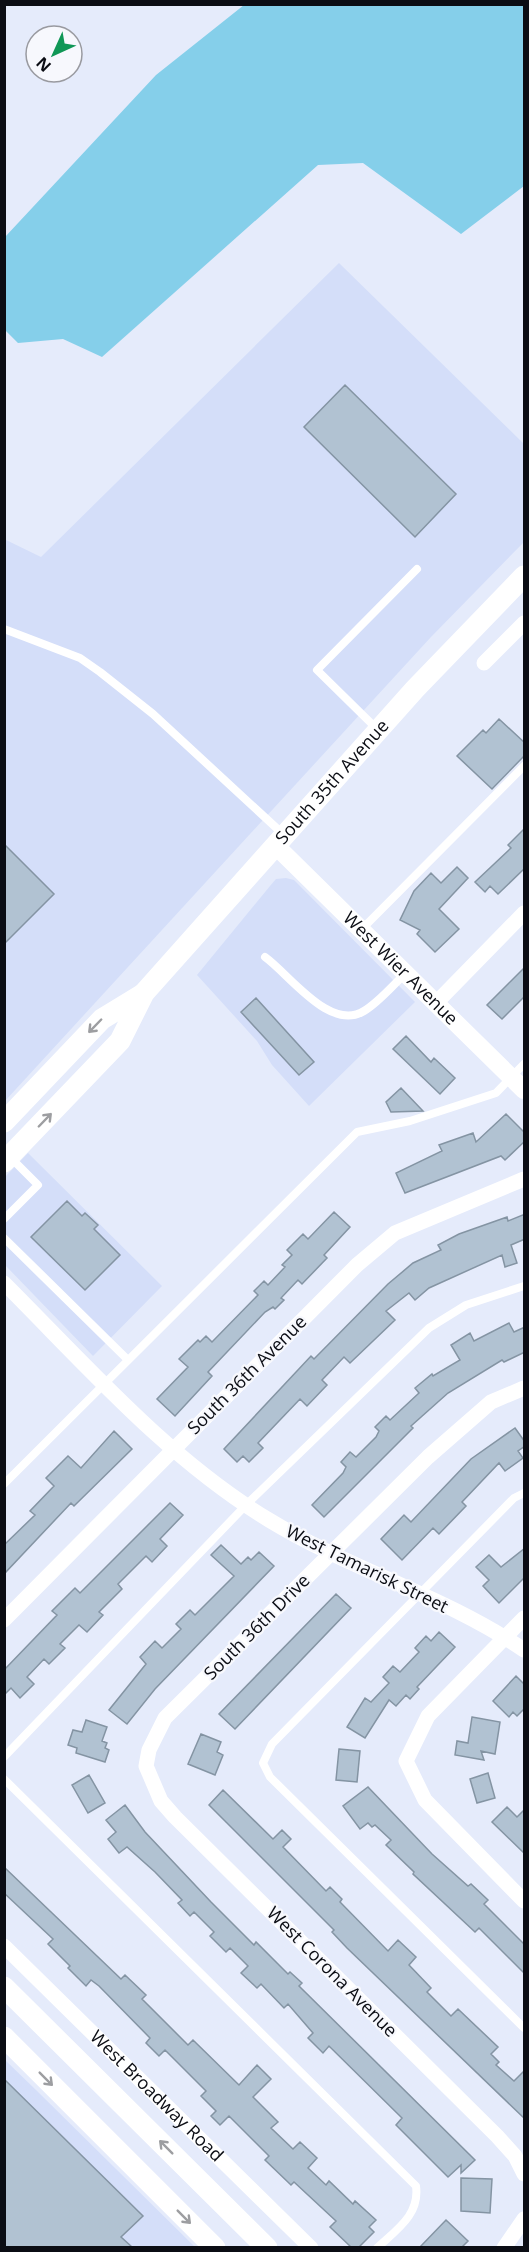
<svg xmlns="http://www.w3.org/2000/svg" width="529" height="2252" viewBox="0 0 529 2252" font-family="'Open Sans',sans-serif">
  <rect width="100%" height="100%" fill="#e5ebfb"/>
  <path fill="#d4def9" d="M339 263 524 444V542L431 637 5 1101 4 539 41 557Z
    M286 878 294 880 415 1002 309 1106 272 1065 257 1041 197 975 270 886 276 879Z
    M28 1153 162 1286 93 1356 5 1265 4 1178Z
    M4 2059 36 2090 195 2247H5Z"/>
  <path fill="#85cfea" d="M244 5H524V186L461 234 363 163 318 165 102 357 63 339 18 343 5 330V237L156 75Z"/>
  <path fill="#b1c2d2" stroke="#8494a3" stroke-width="1.5" d="M345 385 456 494 415 537 304 427Z
    M499 719 525 743V755L492 789 457 756 483 730 486 733Z
    M525 828V868L498 894 490 886 485 892 475 882 511 848 508 845Z
    M4 844 54 894 4 944Z
    M457 867 468 878 439 909 459 929 435 952 417 934 420 930 400 920 414 891 431 873 441 883Z
    M525 967V996L502 1019 487 1005Z
    M256 998 314 1062 299 1075 241 1012Z
    M406 1036 431 1062 434 1058 455 1078 440 1094 393 1049Z
    M401 1088 423 1111 391 1112 386 1102Z
    M506 1114 525 1133V1141L505 1160 501 1156 405 1193 396 1173 442 1151 439 1145 473 1133 476 1142Z
    M67 1201 82 1216 85 1213 98 1225 94 1229 120 1255 85 1290 31 1237Z
    M334 1212 350 1227 324 1255 327 1258 302 1284 298 1280 281 1298 284 1300 275 1309 273 1307 265 1312 208 1372 212 1376 175 1416 157 1399 188 1367 179 1359 198 1340 200 1342 206 1336 212 1342 258 1295 254 1291 264 1281 268 1285 285 1267 282 1265 292 1255 287 1250 303 1234 308 1239Z
    M525 1214V1239L511 1245 517 1263 505 1267 502 1255 429 1288 415 1300 409 1293 386 1311 395 1320 350 1363 344 1357 322 1380 327 1385 307 1406 300 1399 258 1443 263 1448 249 1462 243 1456 237 1462 224 1449 311 1356 314 1359 388 1284 413 1263 441 1250 438 1245 459 1234 507 1217 508 1221Z
    M509 1323 514 1332 525 1327V1352L504 1362 502 1360 448 1393 411 1426 413 1428 324 1517 312 1505 343 1473 346 1467 341 1462 350 1452 356 1457 376 1437 379 1431 375 1427 386 1416 390 1420 419 1393 415 1388 432 1374 433 1376 460 1360 451 1345 470 1333 474 1341Z
    M515 1428 525 1442V1446L518 1451 523 1458 505 1471 499 1463 462 1502 466 1506 439 1534 433 1528 402 1560 381 1539 404 1515 411 1522 471 1459Z
    M114 1431 132 1449 74 1506 71 1503 4 1574V1545L35 1515 30 1511 54 1486 46 1478 68 1456 81 1468Z
    M170 1503 183 1515 160 1539 167 1546 152 1562 146 1556 118 1584 122 1589 99 1612 103 1615 87 1632 79 1625 60 1644 65 1648 49 1664 44 1659 27 1677 34 1684 20 1698 11 1688 4 1695V1670L57 1615 52 1611 75 1588 80 1593Z
    M221 1545 241 1564 248 1557 251 1560 259 1552 274 1566 155 1689 127 1724 109 1710 146 1664 140 1657 155 1641 162 1648 181 1629 176 1624 190 1610 195 1615 234 1576 211 1555Z
    M525 1548V1577L499 1603 483 1586 489 1580 476 1567 489 1555 501 1567Z
    M336 1594 351 1608 235 1729 219 1714Z
    M439 1632 455 1647 417 1687 419 1689 410 1699 406 1695 396 1706 389 1700 365 1738 347 1727 365 1698 371 1702 389 1683 383 1677 393 1666 400 1672 419 1652 415 1648 426 1636 431 1641Z
    M516 1676 525 1685V1708L517 1716 513 1712 509 1717 493 1701Z
    M472 1717 500 1722 495 1754 481 1751 484 1760 455 1755 457 1741 468 1743Z
    M86 1720 107 1727 102 1741 107 1743 105 1748 109 1750 105 1762 76 1753 77 1748 68 1745 73 1730 82 1732Z
    M201 1734 221 1742 217 1752 223 1755 215 1775 188 1764Z
    M339 1749 360 1751 357 1782 336 1780Z
    M488 1773 495 1798 477 1803 470 1779Z
    M89 1775 105 1803 88 1813 72 1785Z
    M368 1787 432 1854 468 1886 471 1884 488 1900 484 1904 525 1945V1974L479 1928 475 1932 413 1874 414 1872 386 1845 391 1840 375 1825 372 1827 368 1823 360 1829 343 1806Z
    M223 1790 273 1839 282 1830 291 1839 283 1847 326 1891 330 1887 342 1899 340 1902 388 1951 398 1940 416 1957 409 1965 431 1988 427 1992 451 2016 458 2009 498 2047 491 2054 499 2062 496 2065 514 2081 525 2070V2119L347 1948 332 1932 334 1930 209 1805Z
    M125 1805 145 1832 211 1902 254 1945 256 1942 288 1974 290 1972 302 1983 299 1986 475 2160 461 2173V2165L448 2177 396 2125 402 2118 329 2046 323 2053 308 2038 313 2033 288 2004 284 2008 261 1984 257 1988 241 1973 248 1966 230 1948 226 1952 210 1936 214 1932 194 1912 190 1916 178 1903 182 1900 155 1872 127 1847 119 1853 108 1839 116 1832 106 1820Z
    M507 1807 517 1817 525 1809V1854L492 1822Z
    M4 1867 121 1979 125 1975 146 1995 142 1999 188 2045 193 2040 239 2085 257 2065 271 2079 253 2097 278 2122 271 2128 293 2149 300 2142 317 2158 308 2168 326 2185 329 2181 353 2204 355 2201 376 2220 369 2227 374 2232 359 2247H351L330 2227 336 2221 294 2182 291 2185 265 2160 269 2156 229 2116 220 2125 211 2116 216 2111 201 2096 206 2091 165 2050 159 2056 146 2043 150 2038 99 1986 91 1980 86 1986 68 1968 70 1966 48 1944 53 1939 4 1893Z
    M4 2079 143 2216 121 2237 132 2247H4Z
    M461 2178 492 2179 490 2213 461 2211Z
    M446 2220 468 2241 462 2247H420Z"/>
  <g fill="none" stroke-linecap="round" stroke-linejoin="round">
    <path stroke="#fff" stroke-width="8" d="M4 629 80 658 100 672 153 714 283 834
      M377 729 317 670 417 569
      M362 929 524 766
      M265 957C290 975 330 1032 364 1011 379 1002 392 986 405 974
      M4 1219 38 1185 10 1157
      M4 1238 128 1360
      M4 1484 357 1132 410 1121 496 1093 524 1064
      M524 1493 514 1498 272 1744 263 1763 270 1777 524 2028
      M4 1757 246 1505 429 1328 466 1305 524 1286
      M4 1779 416 2186C420 2215 396 2230 377 2248"/>
    <g stroke="#fff" stroke-width="15">
      <path d="M484 663 524 623"/>
      <path d="M436 1003 524 913"/>
      <path d="M4 1283C87 1366 168 1459 269 1520 351 1570 445 1596 524 1650"/>
      <path d="M524 1388 491 1402 428 1457 165 1718 149 1750 146 1766 161 1801 175 1817 497 2136 515 2156 524 2174"/>
      <path d="M524 1618 428 1716 406 1761 425 1800 524 1901"/>
      <path d="M4 1620 357 1265 395 1233 524 1179"/>
      <path id="s1" d="M4 1946 311 2248"/>
      <path d="M504 2248 524 2219"/>
    </g>
    <path stroke="#fff" stroke-width="18" id="s2" d="M275 845 524 1090"/>
    <g stroke="#fff" stroke-width="21">
      <path d="M4 1122 102 1019 143 994"/>
      <path id="s3" d="M4 1162 120 1041 144 993 415 689 524 576"/>
      <path d="M4 1987 267 2248"/>
      <path d="M4 2037 215 2248"/>
    </g>
  </g>
  <defs><path id="oneway-shaft" d="M-6 0H5M1.5-3L5.5 0L1.5 3" fill="none" stroke-width="1.6" stroke-linecap="round" stroke-linejoin="round" transform="scale(1.5)"/></defs>
  <g stroke="#9d9ea1">
    <use href="#oneway-shaft" transform="translate(95 1026) rotate(134)"/>
    <use href="#oneway-shaft" transform="translate(45 1120) rotate(-46)"/>
    <use href="#oneway-shaft" transform="translate(46 2079) rotate(45)"/>
    <use href="#oneway-shaft" transform="translate(166 2147) rotate(-135)"/>
    <use href="#oneway-shaft" transform="translate(184 2217) rotate(45)"/>
  </g>
  <g text-anchor="middle" stroke-width="4.5" stroke-linejoin="round" paint-order="stroke">
    <g font-size="18" fill="#0b0d14" stroke="#f7f8fd">
      <text dy="6" stroke="none"><textPath href="#s3" startOffset="504">South 35th Avenue</textPath></text>
      <text dy="6" stroke="none"><textPath href="#s2" startOffset="176">West Wier Avenue</textPath></text>
      <text transform="translate(247 1375) rotate(-45)" y="6">South 36th Avenue</text>
      <text transform="translate(367 1569) rotate(26)" y="6">West Tamarisk Street</text>
      <text transform="translate(257 1627) rotate(-45)" y="6">South 36th Drive</text>
      <text transform="translate(332 1972) rotate(45)" y="6">West Corona Avenue</text>
      <text dy="6" stroke="none"><textPath href="#s1" startOffset="214">West Broadway Road</textPath></text>
    </g>
  </g>
  <rect width="529" height="2252" fill="none" stroke="#0b0d14" stroke-width="12"/>
  <g transform="translate(54 54) rotate(225)"><circle r="28" fill="#f7f8fd" stroke="#999aa0" stroke-width="1.5"/>
  <path d="M0-4.5L10 22L0 15L-10 22Z" fill="#109756"/>
  <text y="-9" font-size="16" font-weight="bold" text-anchor="middle" fill="#0b0d14">N</text>
  </g>
</svg>
